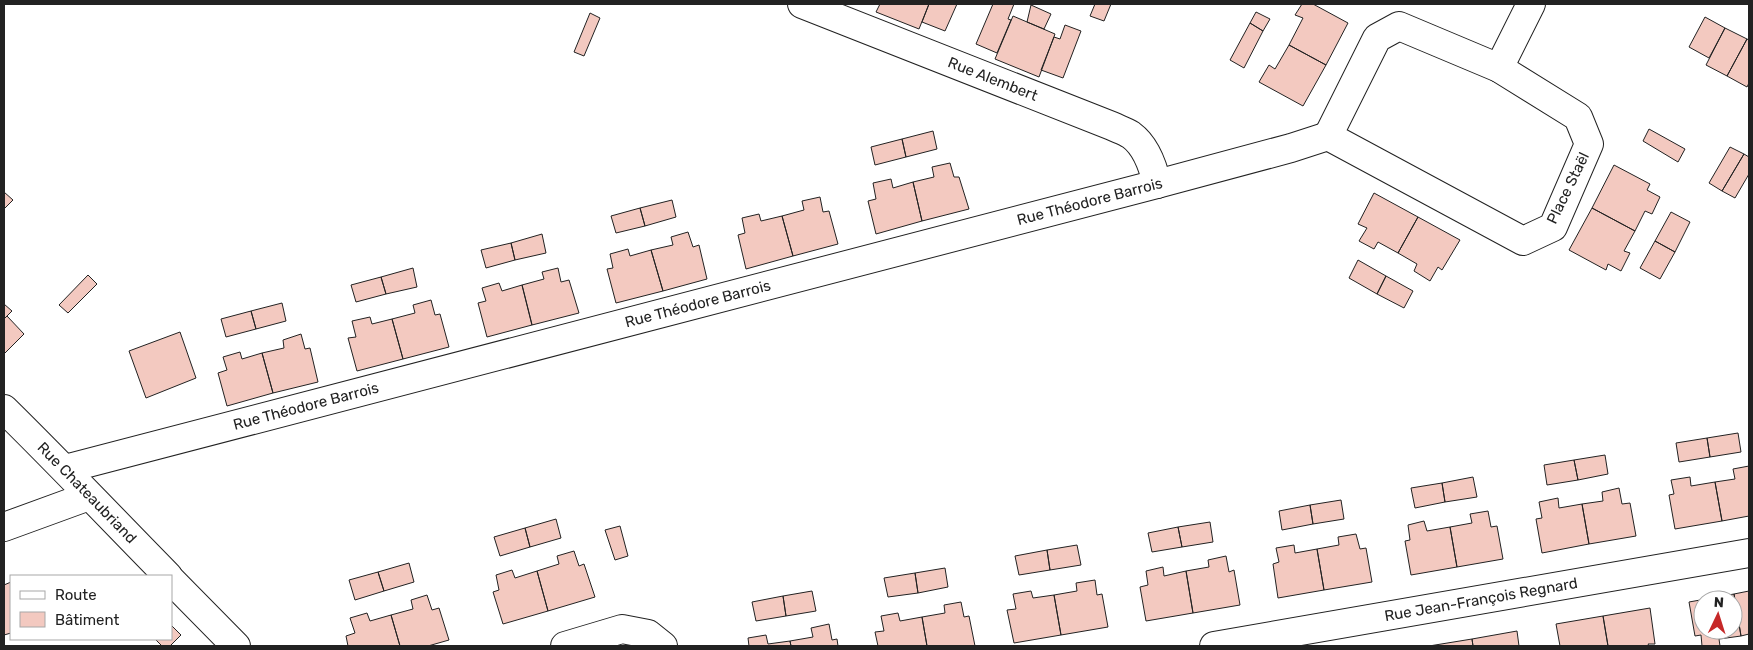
<svg xmlns="http://www.w3.org/2000/svg" width="1753" height="650" viewBox="0 0 1753 650" font-family="Rubik,sans-serif">
  <rect width="100%" height="100%" fill="#fff"/>
  <path fill="#f3c9c0" stroke="#222" fill-rule="evenodd" d="M880 4H929L919 29 876 12Z
    M929 4H957L945 31 922 22Z
    M993 4H1014L1008 19 1011 20 997 53 976 44Z
    M1095 4H1111L1104 21 1090 16Z
    M1302 4H1313L1348 23 1326 65 1289 45 1303 18 1295 15Z
    M1031 5 1051 14 1044 29 1027 22Z
    M1256 12 1270 19 1263 31 1250 23Z
    M590 13 600 18 584 56 574 52Z
    M1013 16 1055 34 1039 77 995 59Z
    M1705 17 1725 28 1709 58 1689 47Z
    M1250 23 1263 31 1244 68 1230 60Z
    M1065 25 1081 31 1063 78 1041 70 1054 37 1060 39Z
    M1725 28 1747 39 1727 76 1706 65Z
    M1747 39 1749 40V83L1747 87 1727 76Z
    M1289 45 1326 65 1303 106 1259 82 1269 65 1275 69Z
    M1649 129 1685 149 1678 162 1643 141Z
    M933 131 937 149 906 157 902 139Z
    M902 139 906 157 875 165 871 147Z
    M1730 147 1744 154 1722 191 1709 183Z
    M1744 154 1749 157V174L1735 198 1722 191Z
    M950 163 954 177H959L969 209 922 221 913 182 934 177 932 167Z
    M1614 165 1650 184 1647 190 1660 197 1652 214 1645 211 1635 231 1592 208Z
    M891 179 893 188 913 182 922 221 876 234 868 201 876 199 873 183Z
    M4 192 13 200 4 209Z
    M1374 193 1418 217 1398 253 1378 242 1374 249 1359 241 1367 228 1358 224Z
    M820 197 823 212 829 211 838 244 793 256 782 216 804 210 802 201Z
    M672 200 676 217 645 226 640 208Z
    M640 208 645 226 616 233 611 216Z
    M1592 208 1635 231 1624 251 1630 253 1621 271 1608 264 1606 270 1569 250Z
    M1671 212 1690 222 1675 252 1655 241Z
    M759 214 761 221 782 216 793 256 746 269 738 235 745 233 742 218Z
    M1418 217 1460 240 1442 270 1438 267 1430 281 1414 271 1417 264 1398 253Z
    M688 232 693 247 699 245 707 279 663 291 651 250 673 245 671 237Z
    M542 234 546 253 515 260 511 243Z
    M1655 241 1675 252 1660 279 1640 268Z
    M511 243 515 260 486 268 481 250Z
    M628 249 630 256 651 250 663 291 616 303 607 269 613 268 610 254Z
    M1358 260 1386 276 1377 294 1349 278Z
    M413 268 417 287 386 294 381 277Z
    M558 268 561 282 569 280 579 313 532 325 522 285 544 279 542 272Z
    M88 275 97 284 68 313 59 305Z
    M1386 276 1413 291 1404 308 1377 294Z
    M381 277 386 294 356 302 351 285Z
    M499 283 502 291 522 285 532 325 487 337 478 303 486 301 482 288Z
    M431 300 435 315 440 314 449 347 403 359 392 319 415 313 413 305Z
    M282 303 286 321 256 329 251 311Z
    M4 304 12 311 4 319Z
    M251 311 256 329 226 337 221 319Z
    M7 316 24 334 4 354V319Z
    M370 317 372 324 392 319 403 359 357 371 348 338 356 337 352 321Z
    M180 332 196 378 146 398 129 351Z
    M301 334 305 349 310 348 318 382 273 393 262 353 284 348 283 340Z
    M240 352 242 359 262 353 273 393 227 406 218 373 227 370 223 357Z
    M1738 433 1741 452 1710 457 1707 438Z
    M1707 438 1710 457 1679 462 1676 443Z
    M1605 455 1608 474 1578 480 1574 460Z
    M1574 460 1578 480 1547 485 1544 465Z
    M1749 466V516L1722 521 1715 482 1735 479 1733 469Z
    M1473 477 1477 497 1445 502 1442 483Z
    M1690 477 1691 486 1715 482 1722 521 1675 529 1669 495 1674 494 1671 480Z
    M1442 483 1445 502 1415 508 1411 488Z
    M1619 488 1622 504 1630 503 1636 536 1589 544 1582 504 1603 501 1602 492Z
    M1558 498 1559 508 1582 504 1589 544 1542 553 1536 519 1542 518 1539 502Z
    M1341 500 1344 519 1313 524 1310 505Z
    M1310 505 1313 524 1282 530 1279 511Z
    M1488 511 1491 527 1497 526 1503 559 1457 567 1450 527 1472 523 1470 514Z
    M556 519 561 538 530 547 525 528Z
    M1424 521 1427 531 1450 527 1457 567 1411 575 1405 541 1410 540 1408 525Z
    M1210 522 1213 542 1182 547 1178 527Z
    M620 526 628 556 615 560 605 530Z
    M1178 527 1182 547 1152 552 1148 533Z
    M525 528 530 547 500 556 494 537Z
    M1356 534 1360 549 1366 548 1372 582 1324 590 1317 549 1339 545 1338 537Z
    M1077 545 1081 565 1050 570 1047 550Z
    M1294 545 1295 553 1317 549 1324 590 1278 598 1273 564 1279 562 1276 548Z
    M1047 550 1050 570 1019 575 1015 556Z
    M574 551 579 566 584 564 595 597 548 611 537 571 559 564 557 556Z
    M1226 556 1229 572 1234 570 1240 605 1193 613 1186 571 1209 567 1208 560Z
    M409 563 414 582 384 591 378 572Z
    M1163 567 1164 576 1186 571 1193 613 1146 621 1140 587 1148 585 1146 571Z
    M945 568 948 587 918 593 915 573Z
    M512 570 515 578 537 571 548 611 503 624 493 592 499 590 496 575Z
    M378 572 384 591 355 600 349 580Z
    M915 573 918 593 888 597 884 578Z
    M1095 580 1097 595 1102 594 1108 627 1061 635 1054 595 1077 591 1076 583Z
    M11 582V633L4 635V585Z
    M812 591 816 611 786 616 783 596Z
    M1031 591 1033 598 1054 595 1061 635 1014 643 1007 610 1016 609 1013 594Z
    M1749 591V634L1741 636 1734 594Z
    M1734 594 1741 636 1719 639 1720 646H1702L1701 635 1695 636 1689 602ZM1703 600H1733V630H1703Z
    M427 595 432 610 439 608 449 640 428 646H400L391 615 413 609 411 600Z
    M783 596 786 616 756 621 752 602Z
    M961 602 964 617 969 616 975 646H927L922 617 945 613 944 605Z
    M1650 608 1655 644H1648L1649 646H1608L1603 616Z
    M367 613 370 621 391 615 400 646H348L346 636 355 633 350 618Z
    M898 613 900 621 922 617 927 646H878L875 632 884 631 881 616Z
    M1603 616 1608 646H1560L1556 624Z
    M829 624 832 640 837 639 838 646H791L790 641 813 637 811 628Z
    M171 625 181 635 170 646H162L155 639H171Z
    M1517 631 1519 646H1473L1472 639Z
    M766 635 768 644 790 641 791 646H749L748 638Z
    M1472 639 1473 646H1429Z"/>
  <g fill="none" stroke-linecap="round" stroke-linejoin="round">
    <defs>
      <g id="minor">
        <path id="s1" d="M802 4 1112 126C1118 129 1125 131 1131 135 1146 146 1153 166 1157 184"/>
        <path d="M1399 26 1499 68 1578 117 1589 144 1553 227 1523 241 1328 136 1377 38Z"/>
        <path d="M1499 68 1531 4"/>
        <path id="s2" d="M4 409C60 464 113 520 168 576"/>
        <path id="s3" d="M65 469 1157 184 1291 148 1328 136"/>
        <path d="M4 527 89 496"/>
        <path d="M171 580 236 646"/>
        <path d="M565 646 622 629 648 634 663 646"/>
        <path id="s4" d="M1214 646 1749 553"/>
      </g>
    </defs>
    <use href="#minor" stroke="#222" stroke-width="30"/>
    <use href="#minor" stroke="#fff" stroke-width="28"/>
  </g>
  <g text-anchor="middle" stroke-width="4" stroke-linejoin="round" paint-order="stroke">
    <g font-size="15" fill="#222" stroke="#fff">
      <text dy="5" stroke="none"><textPath href="#s1" startOffset="205">Rue Alembert</textPath></text>
      <text transform="translate(1568 188) rotate(-64)" y="5">Place Staël</text>
      <text dy="5" stroke="none"><textPath href="#s3" startOffset="1059">Rue Théodore Barrois</textPath></text>
      <text dy="5" stroke="none"><textPath href="#s3" startOffset="654">Rue Théodore Barrois</textPath></text>
      <text dy="5" stroke="none"><textPath href="#s3" startOffset="249">Rue Théodore Barrois</textPath></text>
      <text dy="5" stroke="none"><textPath href="#s2" startOffset="118">Rue Chateaubriand</textPath></text>
      <text dy="5" stroke="none"><textPath href="#s4" startOffset="271">Rue Jean-François Regnard</textPath></text>
    </g>
  </g>
  <rect width="1753" height="650" fill="none" stroke="#222222" stroke-width="10"/>
  <rect x="10" y="575" width="162" height="65" fill="#ffffff" stroke="#a7a7a7"/>
  <rect x="20" y="591" width="25" height="8" fill="#ffffff" stroke="#a7a7a7"/>
  <text x="55" y="600" font-size="15" fill="#222222">Route</text>
  <rect x="20" y="612" width="25" height="15" fill="#f3c9c0" stroke="#a7a7a7"/>
  <text x="55" y="625" font-size="15" fill="#222222">Bâtiment</text>
  <g transform="translate(1718 615) rotate(4)"><circle r="24" fill="#ffffff" stroke="#a7a7a7"/>
  <path d="M0-4L9 19L0 12L-9 19Z" fill="#c62828"/>
  <text y="-8" font-size="14" font-weight="bold" text-anchor="middle" fill="#222222">N</text>
  </g>
</svg>
